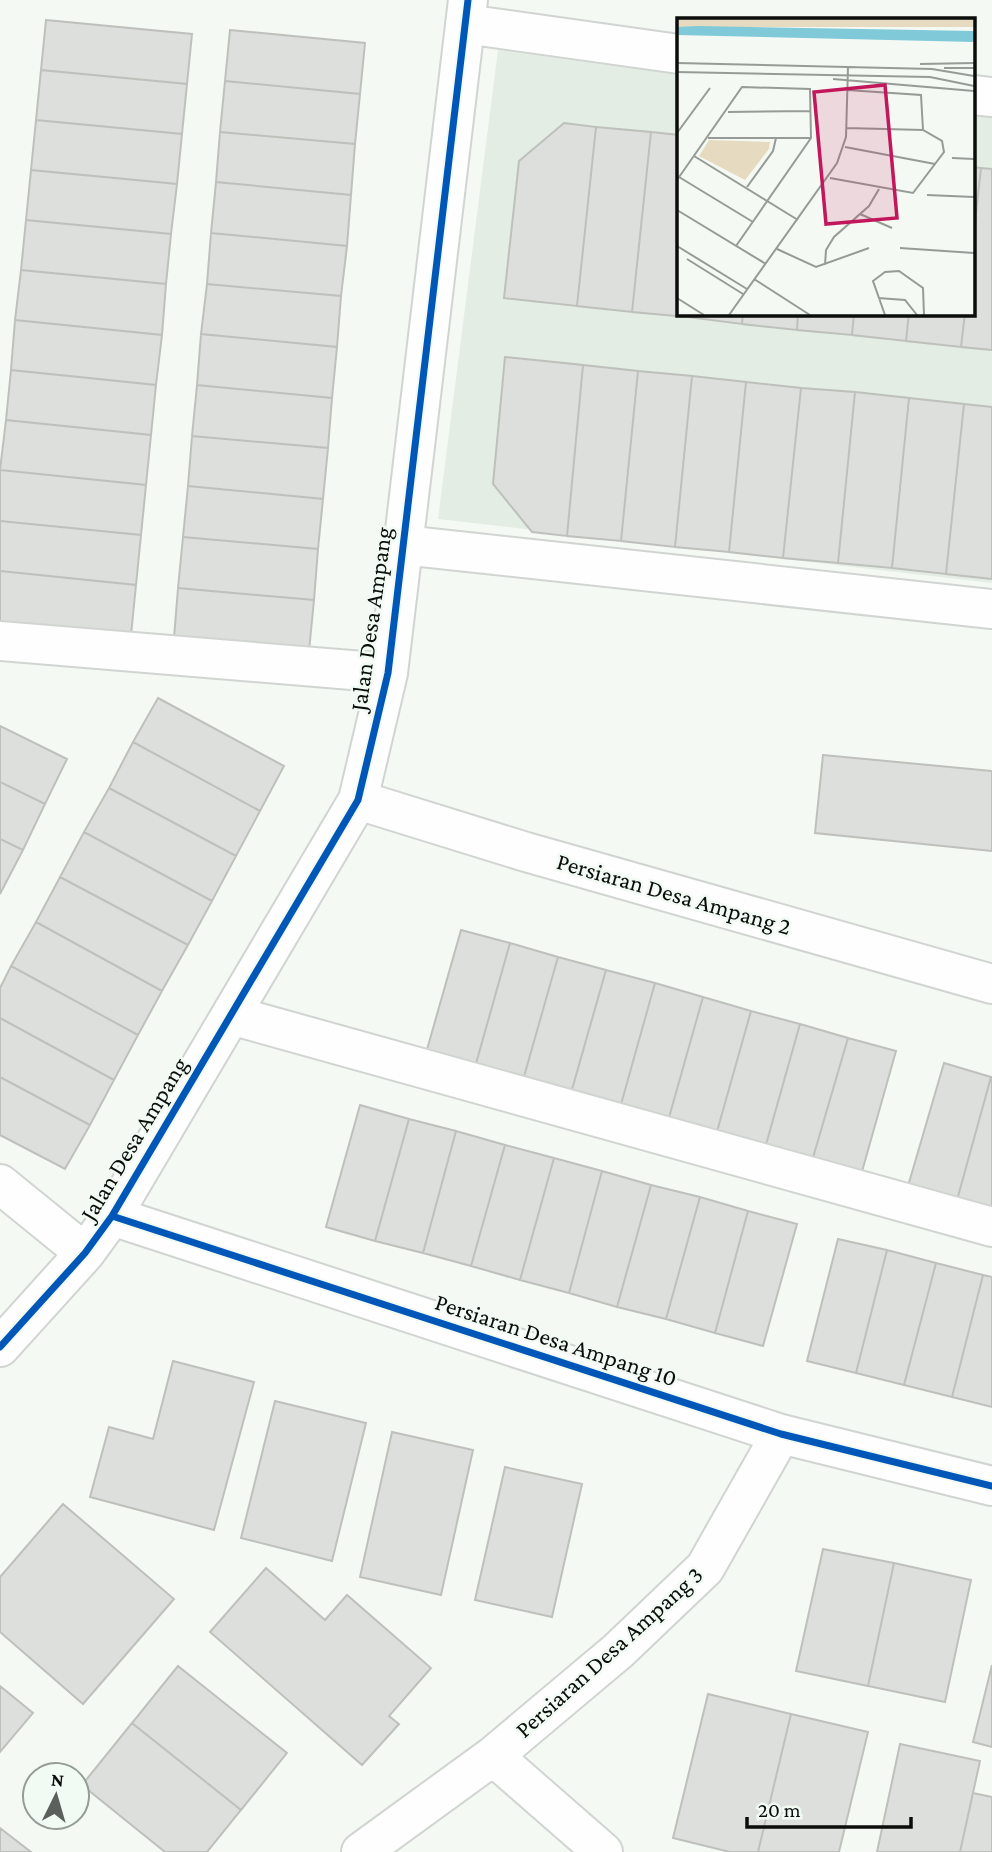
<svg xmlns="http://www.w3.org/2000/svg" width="992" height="1852" viewBox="0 0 992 1852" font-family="'Crimson Pro',serif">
  <rect width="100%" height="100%" fill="#f4f9f4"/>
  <path fill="#e3ede4" d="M498 50 679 75V313H973V115L992 118V583L438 519Z"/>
  <path fill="#dcdfdb" stroke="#bec0bc" stroke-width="2" d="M46 20 192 34 187 84 41 70Z
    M230 30 365 43 360 94 225 81Z
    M41 70 187 84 182 134 36 120Z
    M225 81 360 94 355 144 220 132Z
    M36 120 182 134 177 184 31 170Z
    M564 123 596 127 577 306 504 298 519 161Z
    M596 127 651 132 632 312 577 306Z
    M220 132 355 144 351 195 216 182Z
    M651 132 679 135V313H688L687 317 632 312Z
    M973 167 981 168 973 240Z
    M981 168 992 169V350L961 347 965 313H973V240Z
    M31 170 177 184 171 234 26 220Z
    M216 182 351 195 347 246 211 233Z
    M26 220 171 234 166 284 21 270Z
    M211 233 347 246 341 296 207 284Z
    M21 270 166 284 162 335 15 320Z
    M207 284 341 296 337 347 201 334Z
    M688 313H743L742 324 687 317Z
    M743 313H798L797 330 742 324Z
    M798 313H854L852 335 797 330Z
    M854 313H909L906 341 852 335Z
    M909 313H965L961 347 906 341Z
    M15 320 162 335 156 385 11 370Z
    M201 334 337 347 332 398 197 385Z
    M505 357 583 365 567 536 532 532 493 484Z
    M583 365 638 371 621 541 567 536Z
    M11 370 156 385 151 435 6 420Z
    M638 371 692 376 675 547 621 541Z
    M692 376 746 382 729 552 675 547Z
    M746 382 801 388 783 558 729 552Z
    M197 385 332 398 328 448 192 436Z
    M801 388 855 392 838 563 783 558Z
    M855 392 909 398 892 568 838 563Z
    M909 398 964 404 946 574 892 568Z
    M964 404 992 407V579L946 574Z
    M6 420 151 435 146 485 0 470Z
    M192 436 328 448 323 499 188 486Z
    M0 470 146 485 141 535 0 521Z
    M188 486 323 499 318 549 183 537Z
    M0 521 141 535 136 585 0 571Z
    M183 537 318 549 314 600 178 588Z
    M0 571 136 585 131 635 0 622Z
    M178 588 314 600 309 651 174 638Z
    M158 698 284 766 260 811 133 742Z
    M0 726 67 759 45 804 0 782Z
    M133 742 260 811 236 856 109 788Z
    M823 755 992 771V851L815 833Z
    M0 782 45 804 23 850 0 839Z
    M109 788 236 856 212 901 84 832Z
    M84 832 212 901 188 945 60 877Z
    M0 839 23 850 0 894Z
    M60 877 188 945 162 991 36 922Z
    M36 922 162 991 138 1035 11 966Z
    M461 930 510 943 475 1067 426 1053Z
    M510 943 558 957 523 1080 475 1067Z
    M558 957 606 970 571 1093 523 1080Z
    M11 966 138 1035 114 1080 0 1018V988Z
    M606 970 655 983 620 1108 571 1093Z
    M655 983 703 997 668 1121 620 1108Z
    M703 997 751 1011 716 1135 668 1121Z
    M751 1011 800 1024 765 1148 716 1135Z
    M0 1018 114 1080 90 1125 0 1077Z
    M800 1024 848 1038 812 1161 765 1148Z
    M848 1038 896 1051 861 1175 812 1161Z
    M944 1063 991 1077 957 1200 908 1186Z
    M0 1077 90 1125 65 1169 0 1135Z
    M991 1077H992V1210L957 1200Z
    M360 1105 409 1119 375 1241 326 1227Z
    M409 1119 456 1131 423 1253 375 1241Z
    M456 1131 505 1145 471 1266 423 1253Z
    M505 1145 554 1158 520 1280 471 1266Z
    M554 1158 602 1171 569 1293 520 1280Z
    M602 1171 651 1185 617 1307 569 1293Z
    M651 1185 700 1197 666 1319 617 1307Z
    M700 1197 748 1211 715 1333 666 1319Z
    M748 1211 797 1224 763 1346 715 1333Z
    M838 1239 887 1250 856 1373 807 1361Z
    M887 1250 936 1263 904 1385 856 1373Z
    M936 1263 983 1275 952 1397 904 1385Z
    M983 1275 992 1277V1407L952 1397Z
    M173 1361 254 1382 214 1530 90 1497 109 1427 153 1439Z
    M275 1401 366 1423 332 1561 241 1538Z
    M392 1432 473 1450 441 1595 360 1577Z
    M505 1467 582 1484 552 1617 475 1600Z
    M63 1504 174 1599 83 1704 0 1632V1577Z
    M823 1549 894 1563 868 1686 796 1671Z
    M894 1563 971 1580 945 1702 868 1686Z
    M266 1568 325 1620 347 1595 431 1668 389 1716 399 1724 362 1765 210 1632Z
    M992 1665V1747L973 1742Z
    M178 1666 287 1753 241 1810 132 1723Z
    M0 1686 33 1713 0 1752Z
    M708 1694 791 1714 758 1852H730L673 1838Z
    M791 1714 868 1732 839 1852H758Z
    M132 1723 241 1810 207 1852H165L82 1785Z
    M900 1744 980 1761 960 1852H877Z
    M973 1793 992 1797V1852H960Z
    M0 1828 31 1852H0Z"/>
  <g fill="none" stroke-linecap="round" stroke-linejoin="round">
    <defs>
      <path id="minor" d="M465 24 679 54
        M973 95 992 97
        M403 545 992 609
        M0 641 388 673
        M358 800 526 852 992 984
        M231 1015 992 1227
        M0 1184 85 1253
        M112 1216 781 1434 992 1486
        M0 1347 85 1253 112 1216 358 800 388 673 468 0
        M493 1756 603 1852
        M361 1852 493 1756 618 1651 705 1568 781 1434"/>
    </defs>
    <use href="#minor" stroke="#d1d5d1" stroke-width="42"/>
    <use href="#minor" stroke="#fdfefd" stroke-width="38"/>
    <defs>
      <path id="cycleway" d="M112 1216 781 1434 992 1486
        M0 1347 85 1253 112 1216 358 800 388 673 468 0"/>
    </defs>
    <use href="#cycleway" stroke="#f2fbf3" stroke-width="11"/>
    <use href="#cycleway" stroke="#0057b8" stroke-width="7"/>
  </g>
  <g text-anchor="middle" stroke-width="5" stroke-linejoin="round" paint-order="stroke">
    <g font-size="24" fill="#0a0d0a" stroke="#f2fbf3">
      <text transform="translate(371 619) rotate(-82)" y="8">Jalan Desa Ampang</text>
      <text transform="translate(674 894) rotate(16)" y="8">Persiaran Desa Ampang 2</text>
      <text transform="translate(134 1139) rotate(-59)" y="8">Jalan Desa Ampang</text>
      <text transform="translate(556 1340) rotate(18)" y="8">Persiaran Desa Ampang 10</text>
      <text transform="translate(609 1652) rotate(-42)" y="8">Persiaran Desa Ampang 3</text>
    </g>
  </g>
  <g transform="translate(677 18)">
    <rect width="298" height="298" fill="#f4f9f4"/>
    <path d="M0 1H297V9H0ZM32 122 93 124 92 131 68 162 22 138Z" fill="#e6dac0"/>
    <path d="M20 8 297 13V24L0 17V9Z" fill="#7fc9d9"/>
    <path fill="none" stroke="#969b96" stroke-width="2" d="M0 45 255 51 297 58M243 46 297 45M267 50H297M0 54 253 59 297 68M156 61 297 73M170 72 244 77 246 112M51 94 134 93M0 115 33 70M31 120H134M168 129 258 146M17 138 121 202M275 140 297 141M2 159 76 204M153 160 236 175 267 134 265 123 246 112 169 110M0 162 65 69 133 71 134 120 59 228M70 169 96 133 99 120M250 177 297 179M0 192 89 246M183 196 215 210M0 228 70 271M223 230 297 235M100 231 139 249 192 230M10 241 66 276M148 247 149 232 157 219 192 188 202 171M77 261 133 297M0 280 27 297M201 280 228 282 240 297M52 297 160 145 169 119 171 49M208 297 196 263 208 254 222 253 246 270 247 297"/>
    <path fill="#c2185b" fill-opacity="0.15" stroke="#c2185b" stroke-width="3.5" d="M208 67 220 200 149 206 137 74Z"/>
    <rect width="298" height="298" fill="none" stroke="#0a0d0a" stroke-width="3.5"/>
  </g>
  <g transform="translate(56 1796) rotate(5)"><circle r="33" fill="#f2fbf3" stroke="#959c96" stroke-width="2"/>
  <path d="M0-5L12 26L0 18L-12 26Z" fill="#5c605c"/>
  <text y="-10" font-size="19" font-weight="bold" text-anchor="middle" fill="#0a0d0a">N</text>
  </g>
  <path d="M747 1817v10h164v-10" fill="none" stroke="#0a0d0a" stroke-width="3.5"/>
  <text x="758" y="1817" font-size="21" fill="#0a0d0a" stroke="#f2fbf3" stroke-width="5" paint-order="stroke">20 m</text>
</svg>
